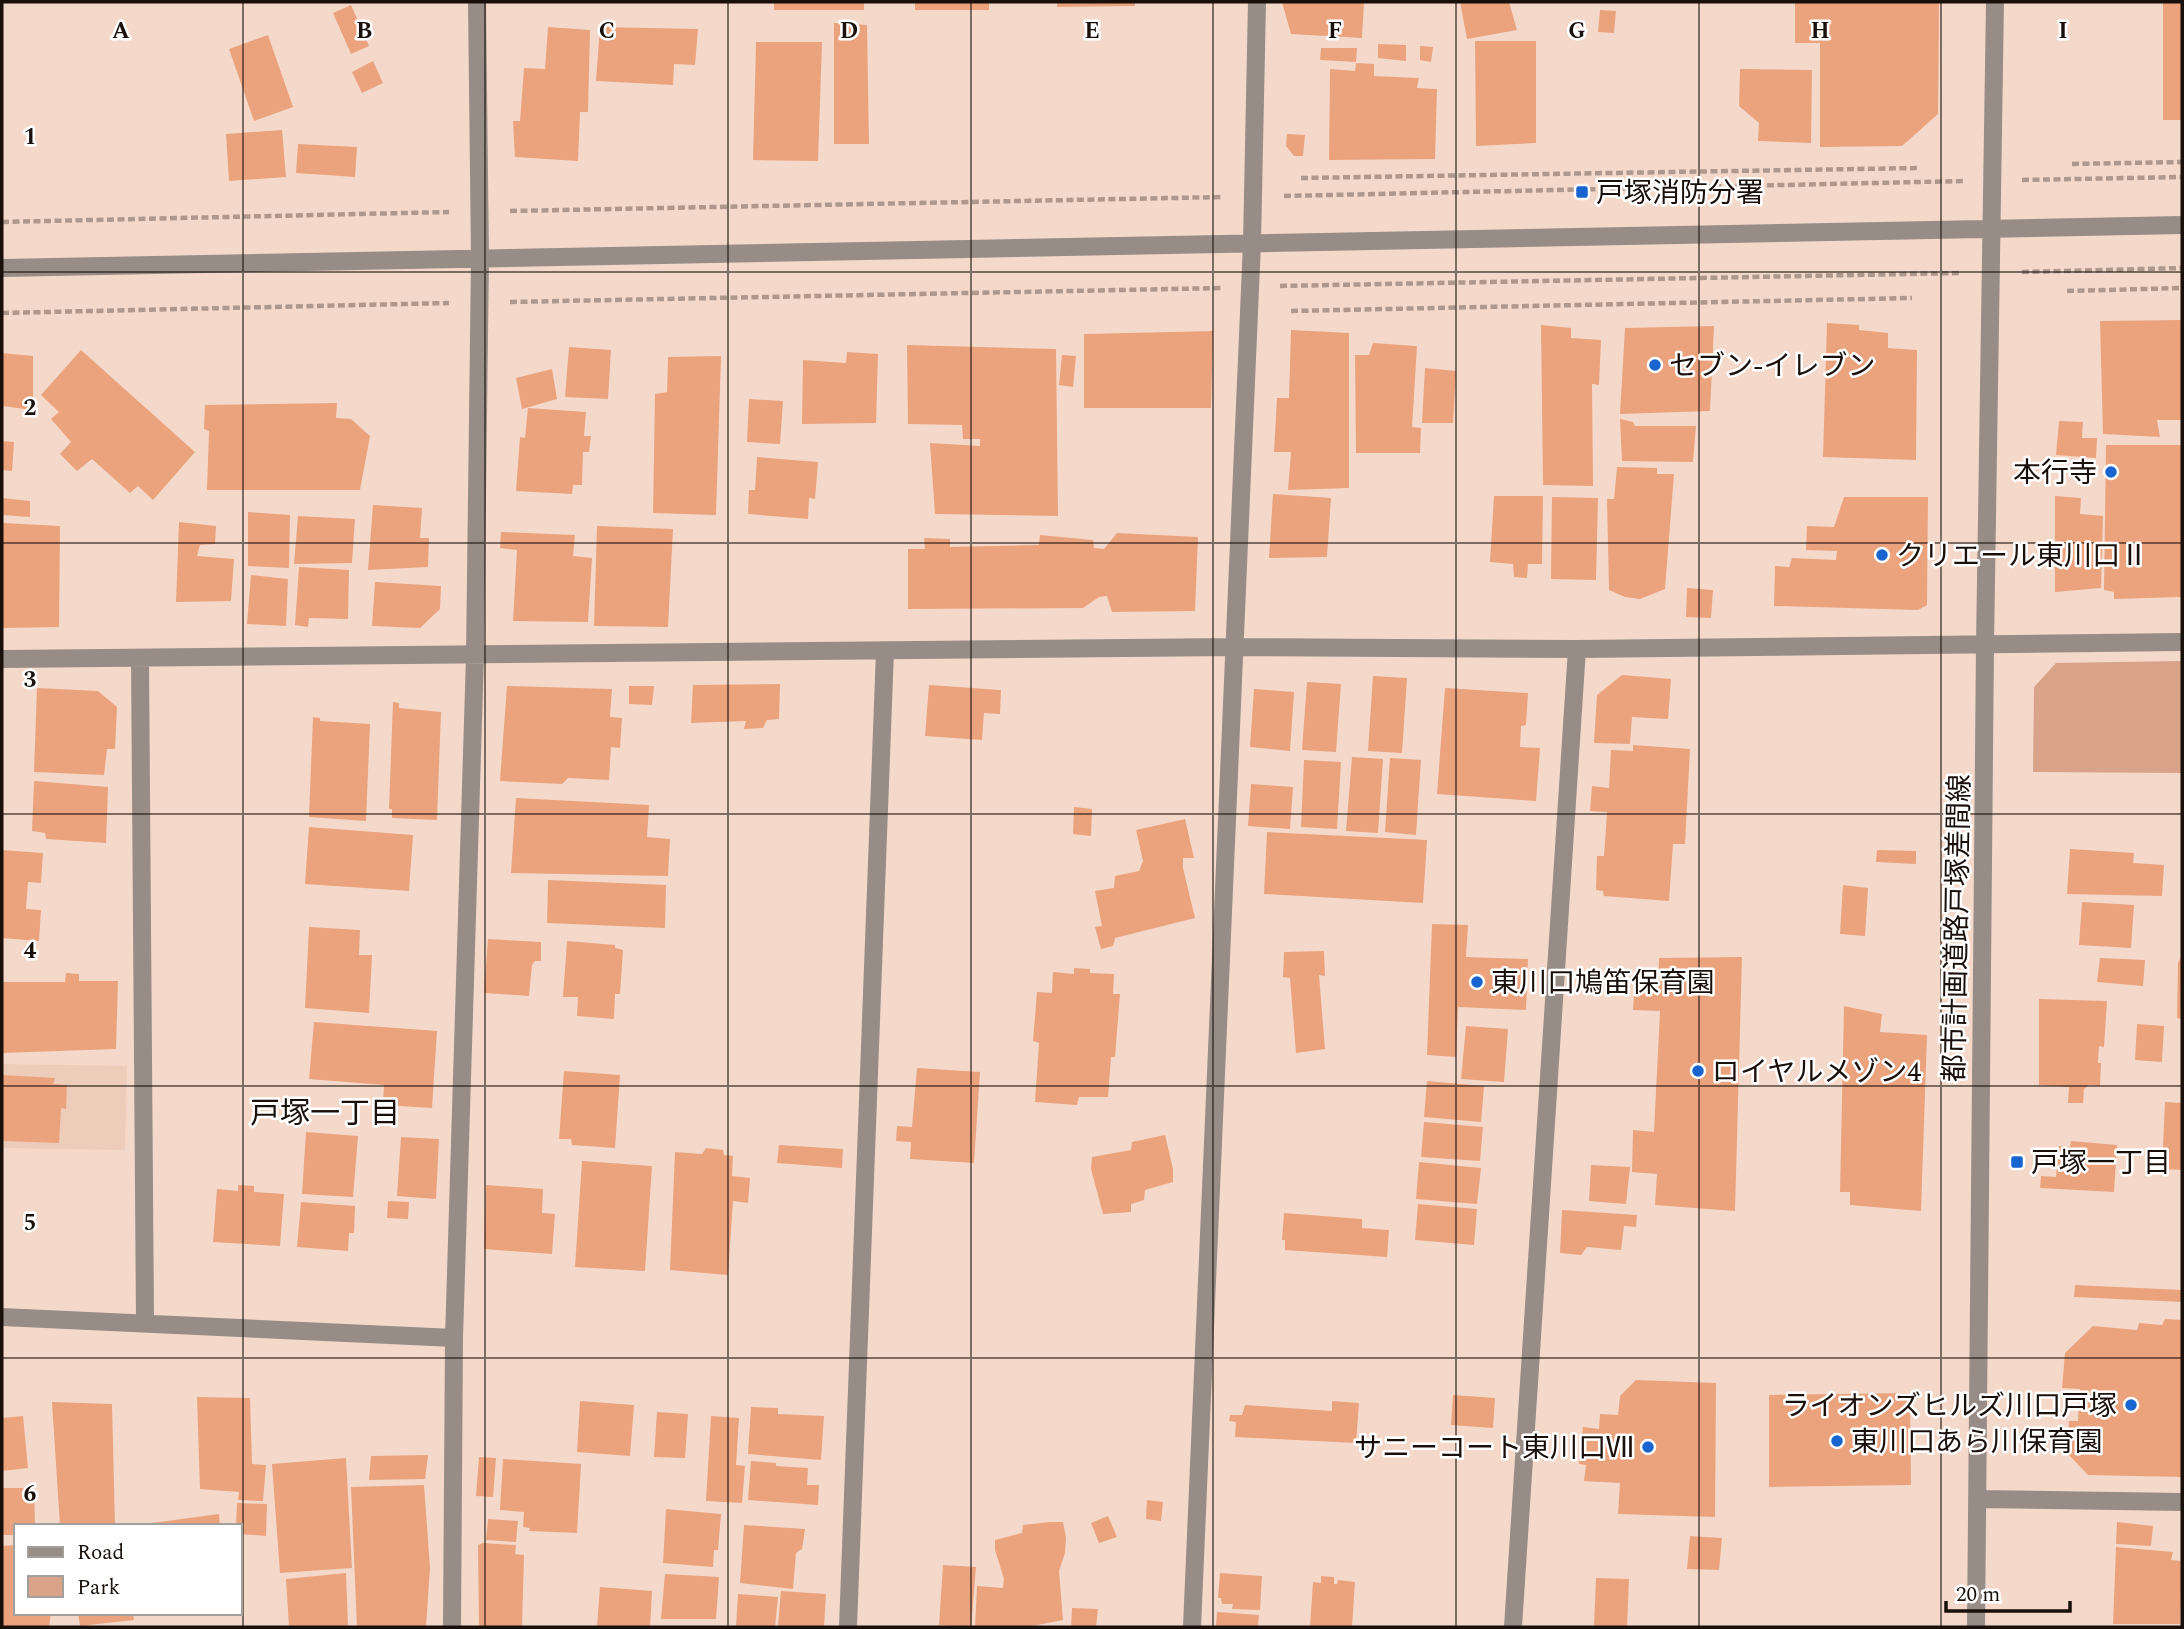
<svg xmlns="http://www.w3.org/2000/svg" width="2184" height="1629" viewBox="0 0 2184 1629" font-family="Spectral,'Noto Sans JP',serif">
  <rect width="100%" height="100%" fill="#f4d9cb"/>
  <path fill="#eeccba" d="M2 1064 127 1066 125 1150 2 1148Z"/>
  <path fill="#d8a388" d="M2182 661V773L2033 772 2034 687 2056 663Z"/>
  <path fill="#eba37d" d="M774 2H864V10H774Z
    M915 2H989V10H915Z
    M1057 2H1135V6L1057 7Z
    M1282 2H1364L1362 38 1291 34Z
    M1460 2H1509L1517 30 1467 39Z
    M1795 2H1939L1938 114 1902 146 1820 147V43H1795Z
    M2163 2H2182V120H2163Z
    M351 5 369 46 351 54 333 13Z
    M1600 10 1616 11 1614 33 1598 32Z
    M834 23 867 25 869 144H834Z
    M548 27 590 30 588 112H580L578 161 515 157 513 121H520L524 68 545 69Z
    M600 27 698 29 695 65 674 64 673 85 596 81Z
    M268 35 293 107 254 121 229 49Z
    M1475 41H1536V143L1476 146Z
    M756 42H822L818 161 753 160Z
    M1378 44 1406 45V61L1378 58Z
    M1420 46 1433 47 1431 62 1420 60Z
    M1321 48H1357L1356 62 1320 60Z
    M373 61 383 83 362 93 352 72Z
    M1356 63 1374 64V76L1419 78 1417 88 1437 89 1435 159 1329 160 1330 69 1355 71Z
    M1740 69 1812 70 1811 143 1758 141 1759 123 1739 106Z
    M282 130 286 177 229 181 226 134Z
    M1287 134 1305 135 1303 156H1294L1286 146Z
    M298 144 357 147 355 177 296 173Z
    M2182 320V420H2157L2160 437 2103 434 2100 321Z
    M1827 323 1859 325V330L1888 333V348L1917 350 1916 460 1823 457Z
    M1541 325 1571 328V338L1601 340 1599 385 1592 384 1593 486 1543 485Z
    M1714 326 1710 411 1620 414 1625 328Z
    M1291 330 1349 333V488L1288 490 1291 452H1274L1277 398H1289Z
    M1213 331 1211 408H1084V334Z
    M1373 343 1417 346 1412 427 1421 428 1420 453H1356L1355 355H1369Z
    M907 345 1056 349 1058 516 935 514 930 443 980 446V439H963L962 425 908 424Z
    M569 347 611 350 608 399 565 397Z
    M81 350 195 452 153 500 138 486 130 493 92 459 77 471 60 454 71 442 51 419 59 412 41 395Z
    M847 352 878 354 876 423 802 424 803 360 846 363Z
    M2 353 33 356V410L2 406Z
    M1062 355 1076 356 1073 387 1059 385Z
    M721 356 716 515 653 513 655 394 667 392 668 357Z
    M1425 368 1456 371 1453 423H1422Z
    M552 369 557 399 522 409 516 378Z
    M749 399 783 401 780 444 747 442Z
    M337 403 336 418 351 419 370 436 360 490H207L209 431 204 429 205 405Z
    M528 408 586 412 584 436H591L589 452H583L582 485H573L572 494 516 491 520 437 525 438Z
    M1620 419 1633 422 1635 426H1696L1693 462 1622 461Z
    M2059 421 2083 422 2082 438H2097L2096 458 2056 455Z
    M2 441 14 442 12 471 2 470Z
    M2106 445H2182V597L2114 599V592L2104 590Z
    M757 457 818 462 815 499 809 498 808 519 748 514 749 490H755Z
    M1617 467 1657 468V474H1674L1665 589 1640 599 1625 597 1609 590 1607 499H1614Z
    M1273 494 1331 498 1327 557 1269 558Z
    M1494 496H1543L1542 564H1528L1527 578 1514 577 1513 564 1490 562Z
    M2055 496 2081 498 2080 514 2103 516 2101 588 2055 592Z
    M1552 497 1598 498 1596 580 1551 579Z
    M1844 497H1928L1927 605 1918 610 1774 606 1775 566 1789 567 1792 558 1836 560 1837 551 1806 550 1807 526 1834 527Z
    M2 498 30 501V517L2 515Z
    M373 505 422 508 420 538H429L428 567 368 570Z
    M248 512 290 515 289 568 248 566Z
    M298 516 355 519 352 563 294 564Z
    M179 522 216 526 215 544 200 545 197 556 234 559 231 601 176 602Z
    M3 523 60 526 59 627 3 628Z
    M597 526 673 529 668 627 594 626Z
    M501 532 575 535 573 556 592 558 588 622 513 621 517 550 500 548Z
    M1117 533 1198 537 1195 611 1112 612 1107 596 1099 597 1083 608 908 609V549H925L924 538 950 539V547L1039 545 1040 535 1093 540 1094 548 1104 549Z
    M299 567 349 570 348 619 309 618 308 627 295 625Z
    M251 575 288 579 286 626 247 624Z
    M375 582 441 586 440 609 420 628 372 626Z
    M1687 588 1713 590 1711 618 1686 617Z
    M1622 675 1671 679 1668 719 1632 717 1630 744 1594 743 1597 695Z
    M1373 676 1407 678 1402 753 1368 751Z
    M1307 682 1341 684 1336 752 1302 750Z
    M780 684 779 719 767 720 763 728 744 729 746 721 691 723 693 685Z
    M929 685 1001 690 1000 714 984 713 982 740 925 736Z
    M507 686 612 689 610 717 622 718 620 748 611 747 609 780 568 778 562 784 500 781Z
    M629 686H654L652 705 629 704Z
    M37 688 98 691 117 707 115 749H107L104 775 34 772Z
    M1445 688 1528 693 1526 725 1521 726 1520 747 1540 748 1536 801 1437 794Z
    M1254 689 1294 692 1290 751 1250 747Z
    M393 702 399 703V708L441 712 437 820 392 818V809H389Z
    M313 717 320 718V721L370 724 366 821 309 817Z
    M1633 745 1690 749 1685 844H1673L1669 901 1604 896 1603 891 1596 890 1597 856H1604L1607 812 1590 811 1592 786 1609 788 1611 750 1633 751Z
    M1352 757 1383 759 1378 833 1346 831Z
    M1390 758 1421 760 1416 835 1385 832Z
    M1304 760 1341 762 1337 829 1301 827Z
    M34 781 108 787 106 843 46 839 45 833 32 831Z
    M1251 784 1293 787 1290 829 1248 826Z
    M516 798 649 805 647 837 670 839 668 876 511 873Z
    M1074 807 1092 809 1091 836 1073 834Z
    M1185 819 1194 858H1183V868L1195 918 1115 938 1113 946 1101 949 1095 927 1102 926 1095 891 1114 888 1115 876 1139 871 1143 861 1136 830Z
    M309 827 413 835 409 891 305 884Z
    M1267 832 1427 840 1423 903 1264 894Z
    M2070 849 2134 853 2133 863 2164 865 2162 896 2067 894Z
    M2 850 43 853 41 883 28 882 26 909 41 910 39 941 2 938Z
    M1877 850 1916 851V864L1876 862Z
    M548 880 666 885 665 928 547 923Z
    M1843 885 1868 888 1865 936 1840 934Z
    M2082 902 2134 905 2131 948 2079 945Z
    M1432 924 1468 925 1466 957 1528 959 1526 1010 1458 1007 1456 1057 1427 1055Z
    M309 927 360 930 359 955H372L369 1013 305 1008Z
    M488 939 541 942V961H535L532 965 529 996 484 993Z
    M567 941 615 945V948L623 950 620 994H615L614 1019 577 1016 578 997H563Z
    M1324 951 1325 976 1319 975 1325 1049 1296 1053 1290 978 1283 977 1284 952Z
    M2182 955V1019L2177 1018 2178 963Z
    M1742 957 1735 1211 1655 1205 1657 1174 1632 1172 1633 1130 1654 1132 1660 1011 1633 1010 1634 994 1658 989 1659 958Z
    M2100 958 2145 960 2143 986 2097 982Z
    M1074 968 1090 969V973L1114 974 1113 994H1120L1115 1057H1111L1108 1097H1079L1077 1105 1035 1102 1039 1043 1033 1041 1037 992 1052 993 1053 972 1074 974Z
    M66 973 79 974V981H118L116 1049 2 1053V982H65Z
    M2039 999 2107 1001 2104 1047 2099 1046 2098 1063H2101L2100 1086 2089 1085 2084 1089 2083 1103H2068L2069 1087 2039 1085Z
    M1844 1006 1882 1014 1880 1032 1927 1035 1921 1211 1850 1205V1192H1840Z
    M314 1022 437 1031 432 1108 383 1105 384 1085 309 1079Z
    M2137 1024 2164 1026 2162 1062 2135 1060Z
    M1466 1026 1508 1029 1504 1082 1461 1079Z
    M917 1068 980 1072 974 1163 910 1159 911 1142 896 1141 897 1126 912 1127Z
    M564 1071 620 1075 615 1148 572 1145 571 1139H559Z
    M2 1075 55 1078 53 1084 67 1085 66 1109 61 1108 59 1143 2 1141Z
    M1427 1081 1484 1086 1481 1122 1424 1117Z
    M2165 1102 2182 1103V1170L2162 1169Z
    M1424 1122 1483 1127 1480 1161 1421 1157Z
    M306 1132 358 1136 353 1197 302 1194Z
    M1165 1135 1173 1169V1182L1145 1190 1144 1200 1131 1204V1212L1103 1214 1091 1169 1092 1157 1131 1150 1132 1142Z
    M401 1137 439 1139 436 1199 397 1196Z
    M2071 1141 2117 1145 2114 1192 2040 1188 2041 1176 2056 1177 2059 1146 2070 1147Z
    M779 1145 843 1149 842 1168 777 1163Z
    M706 1148 723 1150 724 1155 733 1156 732 1176 750 1178 748 1203 733 1201 728 1275 670 1270 675 1152 702 1154Z
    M582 1161 652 1166 645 1271 575 1267Z
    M1419 1162 1481 1168 1477 1204 1416 1199Z
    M1591 1165 1630 1167 1626 1204 1589 1201Z
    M238 1185 254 1186V1192L284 1194 280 1246 213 1242 217 1189 238 1191Z
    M486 1185 543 1189 542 1213 555 1214 552 1254 484 1249Z
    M388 1201 409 1202 408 1219 387 1218Z
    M301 1202 355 1206 354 1233H349L348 1251 297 1247Z
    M1418 1204 1477 1209 1474 1245 1415 1240Z
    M1562 1210 1637 1215 1636 1227 1624 1226 1621 1250 1587 1247 1581 1255 1560 1253Z
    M1284 1213 1362 1219V1228L1389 1230 1387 1257 1285 1250V1240H1282Z
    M2075 1285 2182 1290V1302L2074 1297Z
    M2165 1319 2182 1320V1477L2088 1475 2067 1453 2069 1421H2078L2080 1389 2062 1388 2065 1353 2093 1326 2137 1330 2139 1323 2162 1325Z
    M1636 1380 1716 1383 1715 1517 1618 1514 1620 1483 1584 1481 1586 1465 1579 1464 1583 1427 1599 1429 1600 1414 1618 1415 1620 1396Z
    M1910 1393 1911 1485 1769 1487V1395Z
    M1453 1395 1495 1398 1493 1428 1451 1425Z
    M197 1397 250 1398 252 1464 266 1465 263 1501 238 1500 239 1492 200 1489Z
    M580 1401 634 1405 630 1456 577 1452Z
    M1332 1401 1359 1403 1356 1443 1235 1437 1236 1422 1229 1421 1230 1415H1242L1245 1405 1332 1411Z
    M52 1402 112 1404 115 1526H60Z
    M751 1407 778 1408V1414L824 1416 821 1460 748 1454Z
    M657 1412 688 1414 685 1458 654 1457Z
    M23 1416 28 1468 2 1471V1418Z
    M711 1416 739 1418 736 1465 745 1466 742 1503 706 1501Z
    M428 1455 425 1479 369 1480 371 1456Z
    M479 1457 496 1458 493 1497 476 1496Z
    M346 1458 352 1568 280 1573 272 1464Z
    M503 1459 581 1464 577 1533 529 1531 530 1528 523 1527 524 1512 500 1510Z
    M751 1461 776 1463V1466L808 1468 807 1485H819L818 1505 748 1500Z
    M424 1485 430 1568 426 1627H357L351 1487Z
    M2 1488H34L35 1526H16V1535H2Z
    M1147 1500 1163 1502 1161 1521 1146 1519Z
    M237 1503 267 1504 266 1536 240 1534V1526H236Z
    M666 1509 721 1514 718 1550H714L713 1567 663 1563Z
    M219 1514 220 1526H145L144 1524Z
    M1108 1516 1117 1537 1099 1543 1091 1523Z
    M488 1519 518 1521 516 1542 486 1540Z
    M1050 1522H1063L1066 1538 1065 1553 1059 1571 1063 1620 1027 1627H975L977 1586 1003 1588 1004 1579 995 1550V1540L1022 1533 1023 1525Z
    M2117 1522 2153 1526 2151 1546 2116 1544Z
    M744 1525 805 1529 802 1549 796 1553 793 1589 740 1583Z
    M1690 1536 1722 1538 1719 1570 1687 1569Z
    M483 1543 516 1545 515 1554 524 1555 522 1626 479 1627 478 1545Z
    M16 1545V1613H51L49 1627H2V1546Z
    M2116 1547 2173 1552 2171 1560 2182 1561 2180 1624H2113Z
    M943 1565 976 1567 971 1627 939 1625Z
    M346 1573 348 1627H289L286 1579Z
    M1220 1573 1262 1576 1260 1610 1232 1609 1233 1604H1222L1221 1598H1218Z
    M665 1574 719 1577 716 1619H661Z
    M1321 1576 1334 1577V1584H1337L1338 1580 1355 1582 1352 1627H1310L1313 1582 1321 1583Z
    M1596 1578 1629 1579 1627 1627H1594Z
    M600 1587 652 1591 650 1627 597 1626Z
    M781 1591 826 1594 824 1627 778 1626Z
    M738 1594 778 1597 775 1627H736Z
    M1072 1608 1098 1609 1096 1627H1071Z
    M1217 1612 1259 1615 1258 1627H1216Z
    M78 1613H133L134 1620 80 1626Z"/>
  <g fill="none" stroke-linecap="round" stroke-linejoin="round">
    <path stroke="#ae988d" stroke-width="4.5" stroke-dasharray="7 3.5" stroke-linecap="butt" d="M2072 164 2182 162
      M1301 178 1918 168
      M2022 180 2182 177
      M1284 196 1964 181
      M510 211 1223 197
      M2 222 449 212
      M2022 272 2182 268
      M1280 286 1960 273
      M2067 291 2182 288
      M510 302 1222 288
      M1291 311 1912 298
      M2 313 449 303"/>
    <path stroke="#978c86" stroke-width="18" d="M2 268 2182 225
      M140 658 145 1322
      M2 659 1234 647 1577 649 2182 642
      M2 1317 454 1338
      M1978 1499 2182 1502
      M452 1627 454 1338 475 656 480 258 477 2
      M848 1627 885 651
      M1192 1627 1252 243 1257 2
      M1513 1627 1577 649
      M1976 1627 1985 645 1995 2"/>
  </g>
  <path fill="none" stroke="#19100b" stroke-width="2" stroke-opacity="0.55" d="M243 2V1627M485 2V1627M728 2V1627M971 2V1627M1213 2V1627M1456 2V1627M1699 2V1627M1941 2V1627M2 272H2182M2 543H2182M2 814H2182M2 1086H2182M2 1358H2182"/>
  <g fill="#1865cf" stroke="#fff" stroke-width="2.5">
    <rect x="1575" y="185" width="14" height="14" rx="3.5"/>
    <circle cx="1655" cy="365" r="7"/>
    <circle cx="2111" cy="472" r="7"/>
    <circle cx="1882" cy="555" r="7"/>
    <circle cx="1477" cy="982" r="7"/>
    <circle cx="1698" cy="1071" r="7"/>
    <rect x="2010" y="1155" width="14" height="14" rx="3.5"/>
    <circle cx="2131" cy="1405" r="7"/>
    <circle cx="1837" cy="1441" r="7"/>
    <circle cx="1648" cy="1447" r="7"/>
  </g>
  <g text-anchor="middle" stroke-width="5" stroke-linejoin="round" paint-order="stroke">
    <g font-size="28" fill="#19100b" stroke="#fff" text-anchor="start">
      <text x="1596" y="202">戸塚消防分署</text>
      <text x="1669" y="375">セブン-イレブン</text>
      <text x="2097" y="482" text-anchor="end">本行寺</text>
      <text x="1896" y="565">クリエール東川口Ⅱ</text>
      <text x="1491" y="992">東川口鳩笛保育園</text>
      <text x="1712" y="1081">ロイヤルメゾン4</text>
      <text x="2031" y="1172">戸塚一丁目</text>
      <text x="2117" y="1415" text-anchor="end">ライオンズヒルズ川口戸塚</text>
      <text x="1851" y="1451">東川口あら川保育園</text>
      <text x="1634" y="1457" text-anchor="end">サニーコート東川口Ⅶ</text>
    </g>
    <g font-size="28" fill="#19100b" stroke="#fff">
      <text transform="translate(1956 928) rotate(-89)" y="10">都市計画道路戸塚差間線</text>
    </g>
    <g font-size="30" fill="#19100b" stroke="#fff">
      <text x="325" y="1123">戸塚一丁目</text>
    </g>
  </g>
  <g font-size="23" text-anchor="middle" font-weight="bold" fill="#19100b" stroke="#fff" stroke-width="5" stroke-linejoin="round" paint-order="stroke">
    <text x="121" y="38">A</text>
    <text x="364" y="38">B</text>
    <text x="607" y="38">C</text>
    <text x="849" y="38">D</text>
    <text x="1092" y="38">E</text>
    <text x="1335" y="38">F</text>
    <text x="1577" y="38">G</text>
    <text x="1820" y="38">H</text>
    <text x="2063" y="38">I</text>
    <text x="30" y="144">1</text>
    <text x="30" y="415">2</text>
    <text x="30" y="687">3</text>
    <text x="30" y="958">4</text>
    <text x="30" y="1230">5</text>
    <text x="30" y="1501">6</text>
  </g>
  <rect width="2184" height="1629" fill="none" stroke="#19100b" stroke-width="7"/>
  <rect x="14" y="1524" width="228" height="91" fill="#ffffff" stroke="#a39f9d" stroke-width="2"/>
  <rect x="28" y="1547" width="35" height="10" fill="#978c86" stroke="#a39f9d" stroke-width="2"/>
  <text x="77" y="1559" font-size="21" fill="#19100b">Road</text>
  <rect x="28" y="1576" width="35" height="21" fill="#d8a388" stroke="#a39f9d" stroke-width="2"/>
  <text x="77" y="1594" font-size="21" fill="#19100b">Park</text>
  <path d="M1946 1601v10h124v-10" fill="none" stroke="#19100b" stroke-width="3.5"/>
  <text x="1956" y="1601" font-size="21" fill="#19100b" stroke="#ffffff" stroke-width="5" paint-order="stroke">20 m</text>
</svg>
